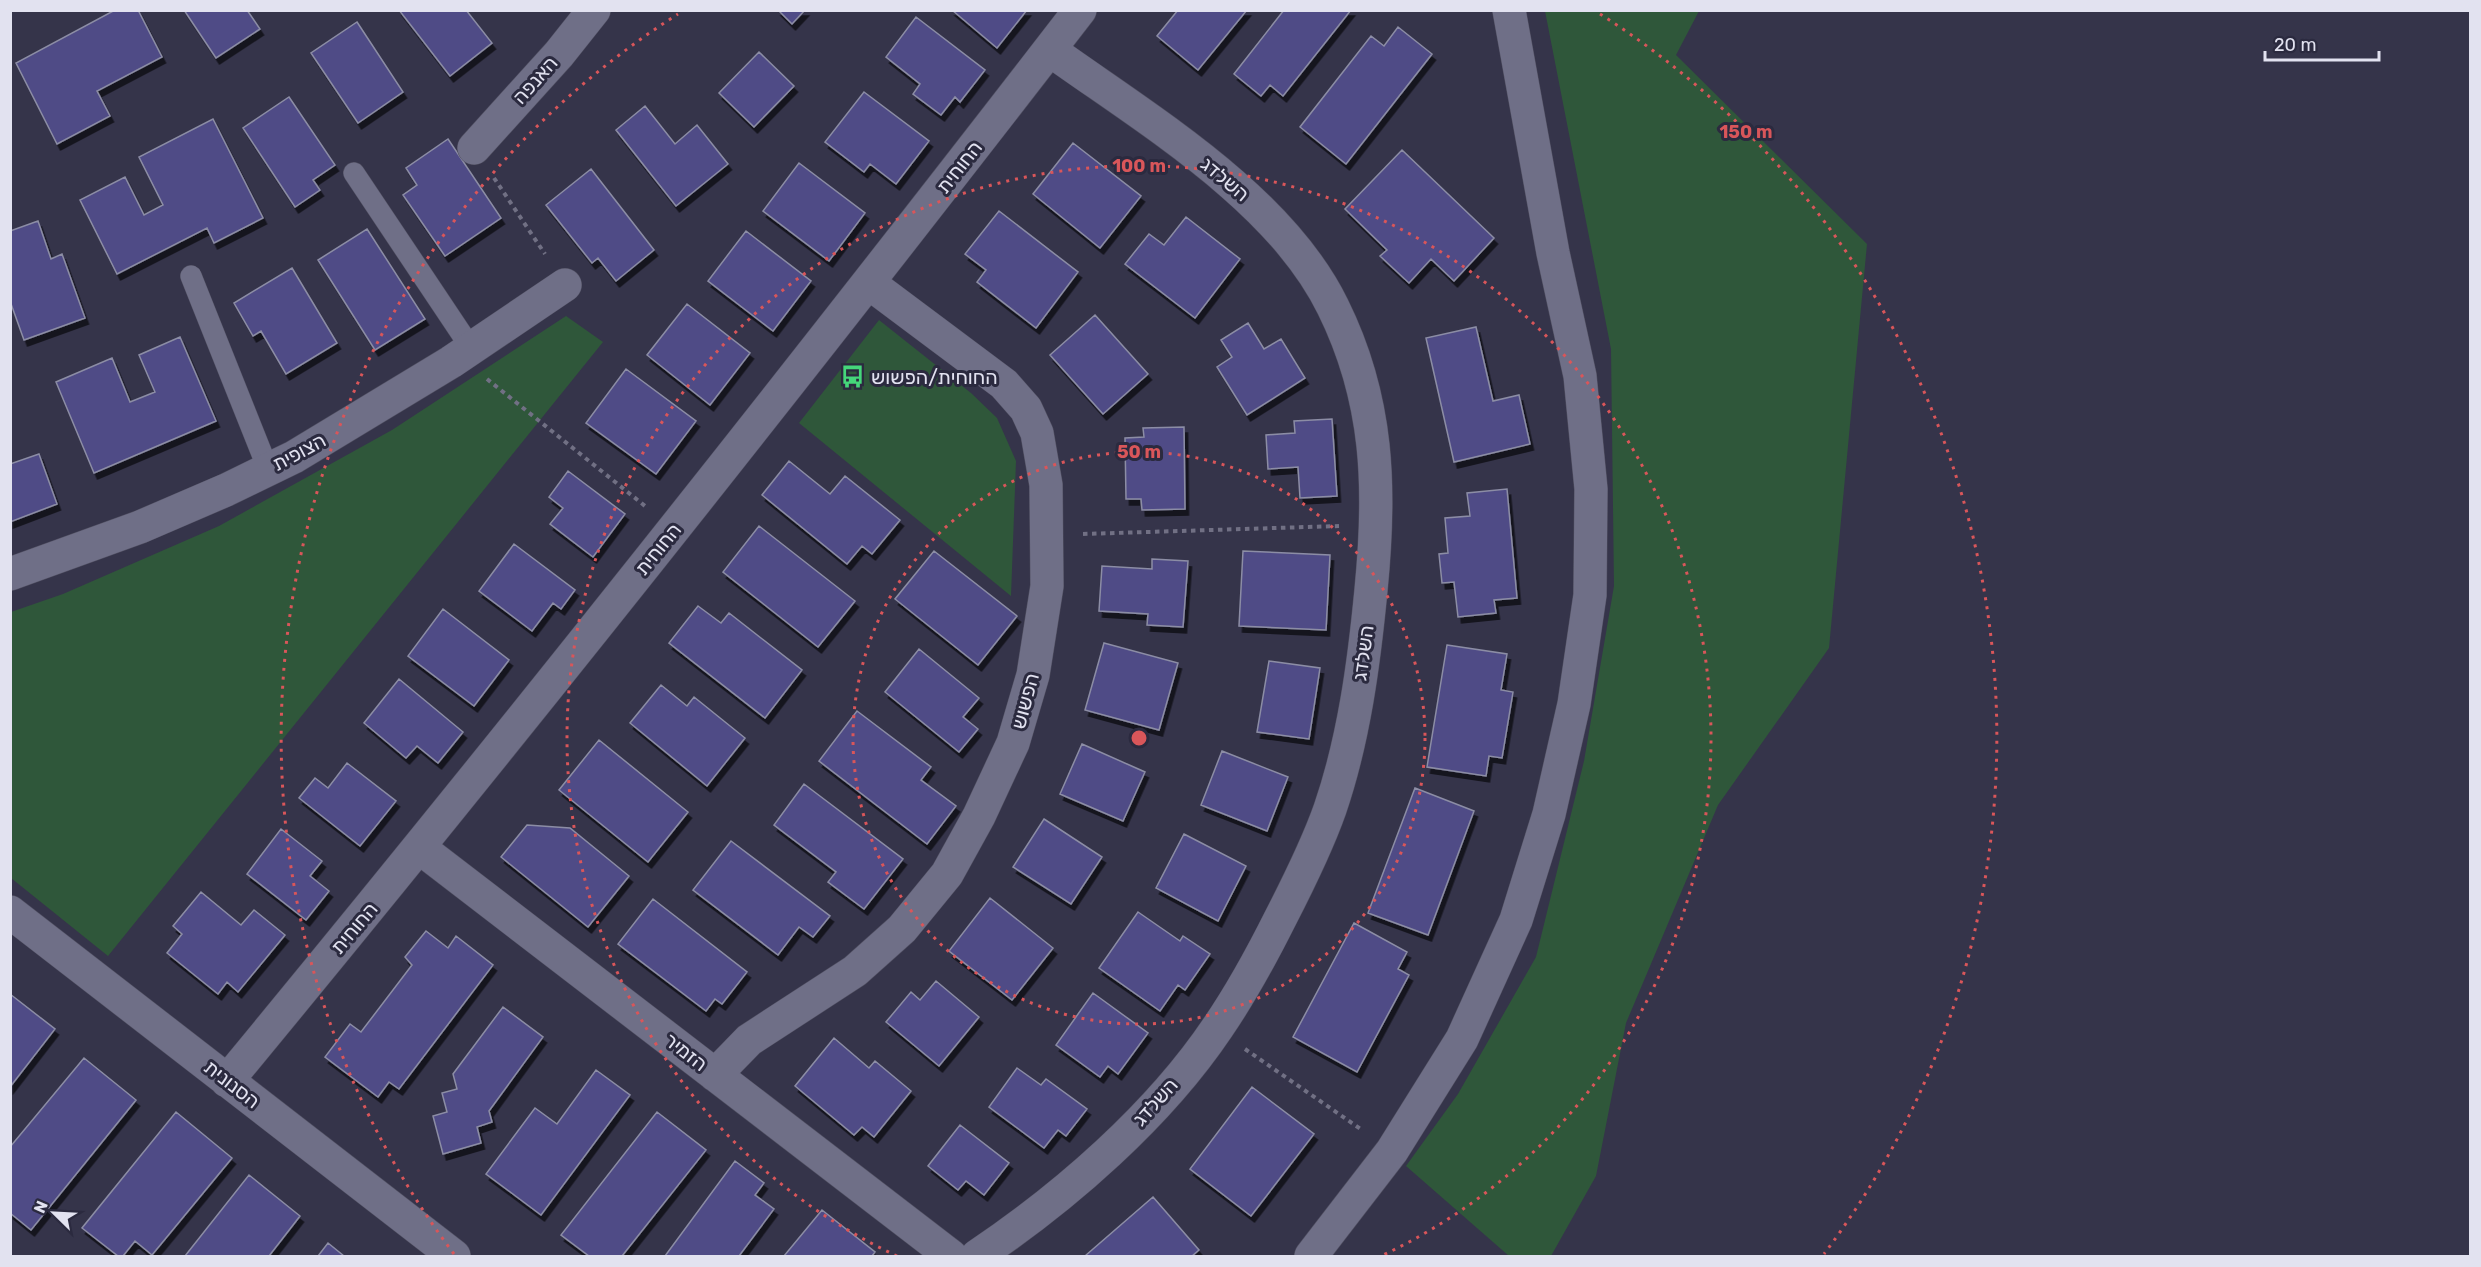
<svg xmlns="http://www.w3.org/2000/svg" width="2481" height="1267" viewBox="0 0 2481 1267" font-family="Rubik,Heebo,sans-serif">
  <defs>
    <filter id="shadow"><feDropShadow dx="3.5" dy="6" stdDeviation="0" flood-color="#0009"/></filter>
  </defs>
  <rect width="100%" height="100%" fill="#35344a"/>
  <path fill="#2f573a" d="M1545 11H1699L1676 55 1867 244 1829 648 1718 805 1626 1023 1596 1176 1551 1256H1509L1406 1166 1458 1094 1536 957 1584 761 1614 586 1611 349Z
    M566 316 603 342 108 956 11 878V612L63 594 219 526 392 430Z
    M879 320 971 393 997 418 1016 461 1011 596 799 423Z"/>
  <path fill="#4f4b86" stroke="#8c8da5" stroke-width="1.5" filter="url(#shadow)" d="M115 10H138L162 57 97 91 110 116 57 144 16 63Z
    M184 10H247L260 29 216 58Z
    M399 10H466L492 43 450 76Z
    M778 10H805L792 24Z
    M952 10H1027L997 48Z
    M1178 10H1247L1198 70 1157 36Z
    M1284 10H1351L1283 96 1270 85 1261 96 1234 74Z
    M916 17 985 70 960 102 955 97 941 115 913 94 920 84 886 57Z
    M357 22 403 92 358 123 311 53Z
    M1398 27 1432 54 1346 164 1300 127 1371 36 1384 46Z
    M759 52 794 86 754 127 719 93Z
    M864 92 929 141 896 184 870 164 864 172 825 142Z
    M289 97 335 165 313 180 320 190 295 207 243 128Z
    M645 106 675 144 697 125 728 164 676 206 616 130Z
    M213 119 263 218 214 243 207 228 117 274 80 200 125 177 144 215 163 205 139 157Z
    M448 139 501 218 445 256 403 195 417 185 406 168Z
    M1073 143 1141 196 1100 248 1033 194Z
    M1402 150 1494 238 1454 281 1431 259 1409 283 1380 256 1387 250 1345 209Z
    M799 163 865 213 829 261 763 211Z
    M591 169 654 250 616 281 598 258 592 263 546 205Z
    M999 211 1078 272 1036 328 977 282 986 270 965 254Z
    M1186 217 1240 259 1195 318 1125 264 1149 234 1164 245Z
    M38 221 51 259 62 254 85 318 24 340 10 301V231Z
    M367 229 425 319 375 350 318 260Z
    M746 231 811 281 773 331 708 281Z
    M292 268 337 343 286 374 261 331 253 336 234 303Z
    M687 304 750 353 710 405 647 355Z
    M1095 315 1148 374 1103 414 1050 355Z
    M1248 323 1264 349 1281 339 1305 378 1247 415 1217 367 1232 357 1221 340Z
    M1476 327 1493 401 1519 395 1530 444 1454 462 1426 338Z
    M180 337 216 421 94 473 56 382 112 358 130 402 155 392 139 355Z
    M626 369 696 421 656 474 586 423Z
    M1332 419 1337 496 1300 498 1298 467 1268 469 1266 435 1295 433 1294 421Z
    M1184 427 1185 509 1142 510 1141 499H1126L1125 438 1144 437 1143 428Z
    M39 454 57 504 10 522V464Z
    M789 461 830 494 845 476 900 520 872 554 862 546 847 564 762 495Z
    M568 471 625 514 593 557 550 524 563 508 549 497Z
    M1507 489 1517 598 1494 600 1496 613 1458 617 1454 582 1442 583 1439 554 1448 553 1445 518 1470 516 1467 493Z
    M759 526 855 601 818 647 723 572Z
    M514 544 575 590 561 609 553 603 532 631 479 591Z
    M934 551 1017 616 978 665 895 599Z
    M1243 551 1330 555 1326 630 1239 626Z
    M1152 559 1188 561 1183 627 1147 625 1148 614 1099 611 1102 566 1152 569Z
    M698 606 721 623 729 613 802 670 765 718 669 643Z
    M443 609 509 660 474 706 408 656Z
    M1104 643 1178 663 1159 730 1085 710Z
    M1447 645 1507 654 1501 690 1513 692 1502 758 1489 756 1486 776 1427 767Z
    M919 649 979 698 963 717 978 729 959 752 885 692Z
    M1269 661 1320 668 1309 739 1257 732Z
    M399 679 463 732 438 763 417 746 406 758 364 723Z
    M661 685 687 706 694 697 745 738 707 786 630 723Z
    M857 711 931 767 921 780 956 806 927 844 819 761Z
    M599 740 688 812 648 862 559 790Z
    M1082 744 1145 772 1123 821 1060 794Z
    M1222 751 1288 777 1267 831 1201 805Z
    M347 763 396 801 360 846 299 798 315 778 328 788Z
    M804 784 903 859 864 909 828 882 836 872 774 825Z
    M1415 788 1474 811 1428 935 1368 913Z
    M1044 819 1102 857 1071 904 1013 867Z
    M527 825 570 828 629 876 588 927 501 857Z
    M281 829 322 861 310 876 329 891 306 920 247 874Z
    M1184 834 1246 866 1218 921 1156 888Z
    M731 841 830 916 813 937 799 927 778 955 693 890Z
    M201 892 241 925 254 910 285 935 238 992 227 982 218 994 167 953 182 934 173 926Z
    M990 898 1053 948 1012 1000 949 951Z
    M653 899 747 972 722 1004 715 999 706 1011 618 944Z
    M1138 912 1180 941 1183 936 1210 954 1185 990 1178 985 1160 1011 1099 968Z
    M1354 923 1407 952 1398 969 1409 975 1357 1072 1293 1037Z
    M426 931 448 948 456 936 493 965 399 1089 389 1082 378 1097 325 1057 350 1024 361 1032 412 965 405 957Z
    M936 981 979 1017 939 1066 886 1022 911 992 920 1000Z
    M1093 993 1148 1033 1118 1074 1108 1066 1100 1077 1056 1045Z
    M10 994 55 1029 10 1087Z
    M503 1007 543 1037 489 1111 492 1122 477 1127 481 1143 443 1154 433 1116 447 1112 442 1093 457 1089 453 1074Z
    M834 1038 869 1068 875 1061 911 1091 874 1137 862 1127 854 1135 795 1086Z
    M84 1058 136 1100 31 1230 10 1213V1147Z
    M1017 1068 1041 1085 1046 1079 1087 1109 1066 1136 1058 1130 1044 1148 989 1107Z
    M596 1070 630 1095 541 1215 486 1174 535 1108 557 1124Z
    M1252 1087 1314 1134 1251 1216 1190 1169Z
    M176 1112 232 1158 152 1255 135 1241 123 1256H118L82 1228Z
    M657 1112 706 1150 622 1256H589L561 1235Z
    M960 1125 1009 1163 984 1195 966 1181 958 1190 928 1166Z
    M735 1161 764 1183 755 1195 774 1209 739 1256H665Z
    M249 1175 300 1216 269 1256H185Z
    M1153 1197 1199 1250 1192 1256H1085Z
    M822 1210 875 1252 872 1256H784Z
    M328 1243 344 1256H318Z"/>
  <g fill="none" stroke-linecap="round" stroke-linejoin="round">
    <defs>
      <path id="lane" d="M354 173 471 348
        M191 276 268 469"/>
      <path id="street" d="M474 148 559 54 594 10
        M10 574 140 527 226 490 294 457 451 362 565 285
        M420 848 951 1256
        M10 912 454 1256
        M715 1075 749 1040 855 971 902 929 947 874 979 816 1013 743 1033 675 1047 586 1046 485 1037 433 1026 409 1004 384 869 283
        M227 1081C518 729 801 371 1080 10
        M977 1256C1065 1197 1159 1115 1218 1027 1242 992 1262 955 1281 917 1299 882 1317 846 1330 809 1354 739 1364 663 1371 590 1381 489 1379 400 1333 307 1280 198 1146 119 1050 50
        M1311 1256 1392 1151 1462 1039 1516 920 1549 814 1574 704 1590 595 1591 489 1580 376 1553 253 1509 10"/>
    </defs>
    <use href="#lane" stroke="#504f61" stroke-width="22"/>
    <use href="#street" stroke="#504f61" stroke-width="34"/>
    <path stroke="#717084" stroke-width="4" stroke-dasharray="4.5 4.5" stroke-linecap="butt" d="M494 178 545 254
      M487 379 645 506
      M1083 534 1339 526
      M1245 1049 1362 1130"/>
    <use href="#lane" stroke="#6f6f87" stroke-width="21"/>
    <use href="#street" stroke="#6f6f87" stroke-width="33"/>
  </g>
  <g fill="none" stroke="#d9565a" stroke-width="3" stroke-dasharray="3 6">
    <circle cx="1139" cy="738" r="286"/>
    <path d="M897 1256A572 572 0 1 1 1381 1256"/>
    <path d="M454 1254A858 858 0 0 1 678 14M1600 14A858 858 0 0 1 1824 1254"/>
  </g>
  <defs>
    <symbol id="bus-bare" viewBox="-9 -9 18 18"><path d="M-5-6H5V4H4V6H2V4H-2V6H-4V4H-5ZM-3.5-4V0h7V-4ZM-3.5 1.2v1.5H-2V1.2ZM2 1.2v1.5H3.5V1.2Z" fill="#45d77a" stroke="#2b2a3f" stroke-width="2.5" paint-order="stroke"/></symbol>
  </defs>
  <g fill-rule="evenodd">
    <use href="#bus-bare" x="836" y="360" width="33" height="33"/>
  </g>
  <g text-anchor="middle" stroke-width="6" stroke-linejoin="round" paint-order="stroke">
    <g font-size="20" fill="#e2e2f0" stroke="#2b2a3f">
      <text transform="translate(535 80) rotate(-48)" y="7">האנפה</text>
      <text transform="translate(959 167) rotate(-52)" y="7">החוחית</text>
      <text transform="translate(1225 179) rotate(40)" y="7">השלדג</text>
      <text transform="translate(299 452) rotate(-28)" y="7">הצופית</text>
      <text transform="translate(658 549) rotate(-51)" y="7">החוחית</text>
      <text transform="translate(1363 653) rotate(-82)" y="7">השלדג</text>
      <text transform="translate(1025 701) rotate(-75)" y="7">הפשוש</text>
      <text transform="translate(354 928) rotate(-50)" y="7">החוחית</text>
      <text transform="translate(686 1052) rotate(38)" y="7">הזמיר</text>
      <text transform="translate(232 1084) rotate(38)" y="7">הסנונית</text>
      <text transform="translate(1155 1102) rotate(-48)" y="7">השלדג</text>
    </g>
    <g font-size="20" fill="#e2e2f0" stroke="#2b2a3f" text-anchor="start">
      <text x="871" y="384">החוחית/הפשוש</text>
    </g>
  </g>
  <circle cx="1139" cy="738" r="9" fill="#d9565a" stroke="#2b2a3f" stroke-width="3"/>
  <g font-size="18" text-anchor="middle" font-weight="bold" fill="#d9565a" stroke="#2b2a3f" stroke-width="6" stroke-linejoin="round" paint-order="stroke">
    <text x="1746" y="138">150 m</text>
    <text x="1139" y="172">100 m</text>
    <text x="1139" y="458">50 m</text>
  </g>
  <rect width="2481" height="1267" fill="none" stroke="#e2e2f0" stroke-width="24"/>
  <g transform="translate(54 1213) rotate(294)" stroke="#2b2a3f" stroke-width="4.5" paint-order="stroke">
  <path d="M0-4.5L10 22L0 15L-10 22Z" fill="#e2e2f0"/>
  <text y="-9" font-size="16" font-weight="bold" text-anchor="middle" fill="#e2e2f0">N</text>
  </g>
  <path d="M2265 51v9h114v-9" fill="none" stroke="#e2e2f0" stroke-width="3"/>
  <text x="2274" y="51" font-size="18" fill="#e2e2f0" stroke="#2b2a3f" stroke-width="4.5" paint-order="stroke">20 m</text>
</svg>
